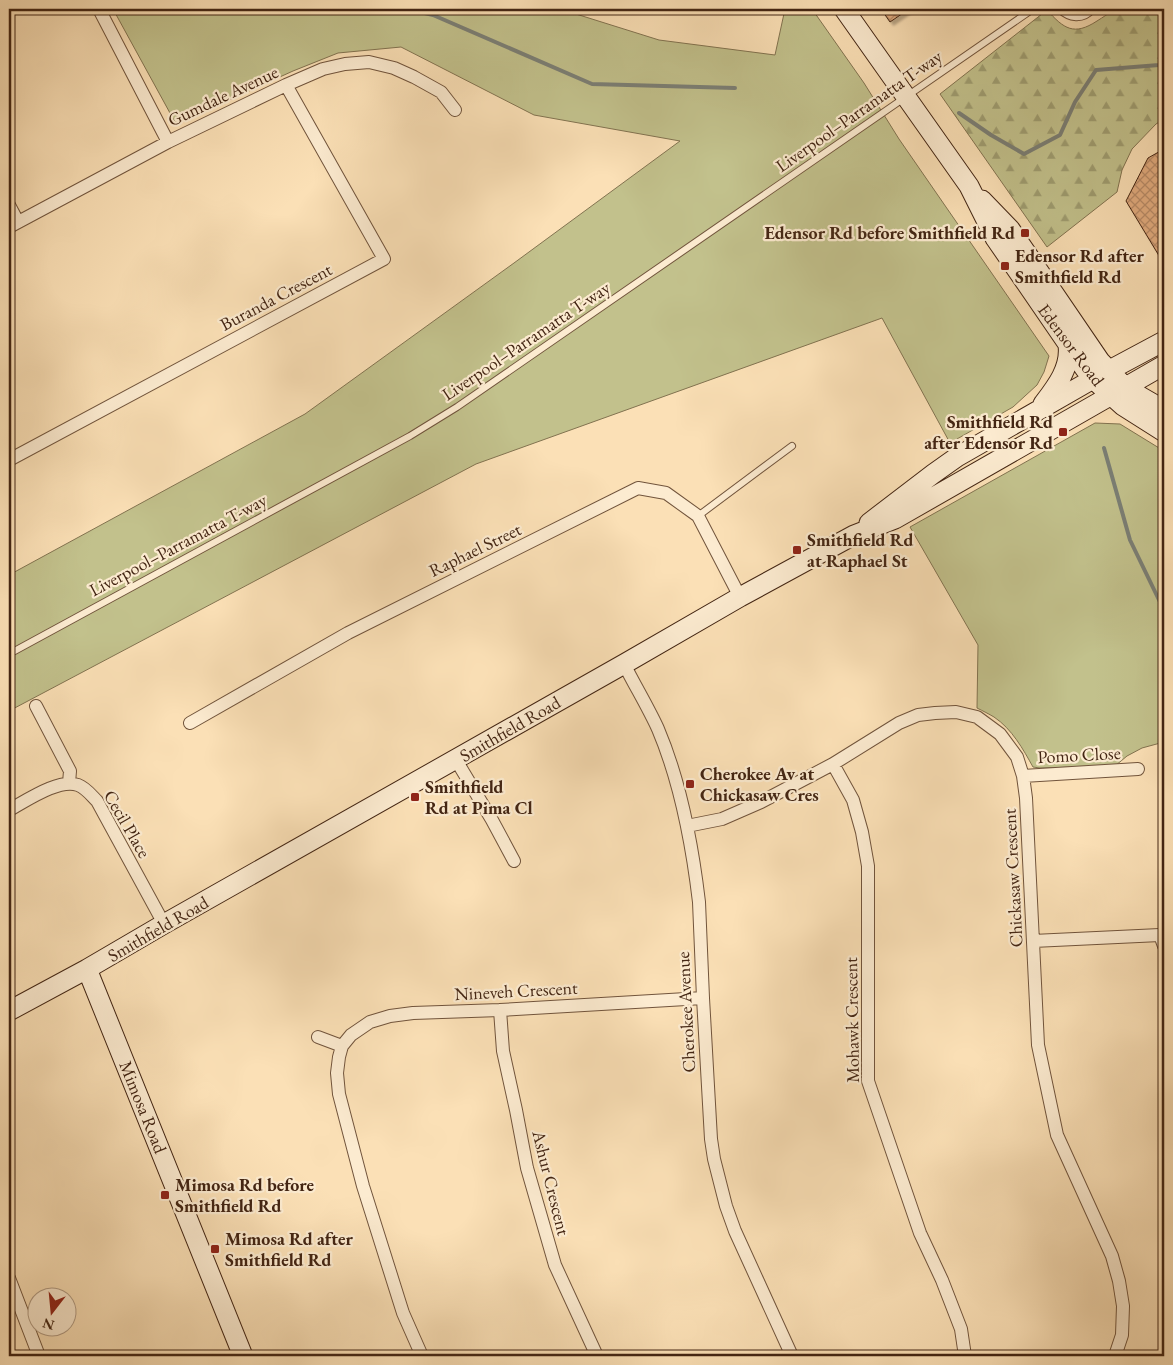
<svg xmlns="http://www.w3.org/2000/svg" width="1173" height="1365" viewBox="0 0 1173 1365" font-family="'EB Garamond',serif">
  <defs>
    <pattern id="forest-firs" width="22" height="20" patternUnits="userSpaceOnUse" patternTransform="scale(1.25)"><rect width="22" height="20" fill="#c2c18c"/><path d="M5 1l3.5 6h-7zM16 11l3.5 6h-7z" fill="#9f9d71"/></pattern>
    <pattern id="building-cross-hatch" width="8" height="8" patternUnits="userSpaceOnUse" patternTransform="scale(1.25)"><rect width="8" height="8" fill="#e1ac7f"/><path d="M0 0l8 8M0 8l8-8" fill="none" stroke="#b88c67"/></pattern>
    <filter id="shadow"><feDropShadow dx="3.5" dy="3.5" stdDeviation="1" flood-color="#0004"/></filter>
  </defs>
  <rect width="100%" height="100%" fill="#fbe0b6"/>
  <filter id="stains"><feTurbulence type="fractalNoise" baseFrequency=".004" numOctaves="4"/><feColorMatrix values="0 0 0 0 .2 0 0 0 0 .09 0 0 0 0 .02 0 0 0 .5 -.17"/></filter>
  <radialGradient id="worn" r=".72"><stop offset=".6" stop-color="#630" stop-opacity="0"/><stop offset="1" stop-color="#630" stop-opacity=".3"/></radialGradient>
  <path fill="url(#forest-firs)" stroke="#827350" d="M1113 9H1164V119L1156 124 1132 149 1122 170 1117 192 1047 247 940 94 1047 10C1064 29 1074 36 1097 21 1103 17 1109 14 1113 9Z"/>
  <path fill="#c2c18c" stroke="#827350" d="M113 9H560L659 40 775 55 785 9H812L864 83 899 139 1049 356 1044 372 1037 385 1013 407 950 443 882 318 476 464 9 711V575L305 414 514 263 680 141 534 115 401 47 338 53 293 71 176 124Z
    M1095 423 1120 424 1164 451V742L1142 748 1127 756 1115 766 1040 768 1033 767C1023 749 1012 729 994 717 989 714 983 711 977 708L978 645 910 527Z"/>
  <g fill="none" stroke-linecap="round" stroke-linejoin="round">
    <path stroke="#7b7f75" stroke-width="4" d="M408 9 433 15 592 84 735 88
      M959 113 991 135 1024 154 1060 135 1075 102 1096 70 1159 65 1164 62
      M1104 448 1130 540 1160 602 1164 605"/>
  </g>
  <path fill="url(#building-cross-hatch)" stroke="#432513" filter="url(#shadow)" d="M881 9H909L890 22Z
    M1164 149V264L1126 201 1148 158Z"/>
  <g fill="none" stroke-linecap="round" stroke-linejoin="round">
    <defs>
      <path id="service" d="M1059 9C1069 19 1083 21 1093 9
        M698 516 792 446
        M9 654 410 436 457 407 1033 9"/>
      <path id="minor" d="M99 9 168 142
        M9 205 18 222
        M9 227 168 142 286 85 323 69 345 64 369 62 394 68 414 77 441 92 455 110
        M9 460 384 259 286 85
        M624 664C635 686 648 707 658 729 681 783 692 843 699 902L703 998 711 1139 714 1159 726 1206 735 1231 792 1356
        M36 706 70 771 69 783
        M190 723 348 633 638 488 666 493 698 516 740 597
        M456 760 492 820 514 861
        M833 764 853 800 862 832 868 866V1081L920 1233 942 1280 961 1329 965 1356
        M1023 776 1138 769
        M9 810C26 801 59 778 78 785 86 788 91 795 97 801L164 924
        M687 826 722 819 761 802 833 764 899 723 918 715 935 713 956 712 977 717 1000 734 1017 757 1023 776 1026 798 1038 1045 1057 1135 1112 1256 1119 1281 1123 1306 1122 1335 1115 1356
        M1033 941 1160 935 1164 946
        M500 1010 503 1051 516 1110 527 1168 555 1265 597 1356
        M318 1037 342 1046
        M9 1278 39 1356
        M422 1356 403 1313 363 1186 339 1094 337 1073 339 1057 342 1046 351 1035 370 1022 390 1016 413 1013 500 1010 703 998"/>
      <path id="secondary" d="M844 9 969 186 995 238 1085 369 1093 379 1123 406 1164 432
        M982 200 1010 229 1100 361 1126 388 1164 410
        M1043 404C1056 387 1071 368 1068 345
        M869 523 933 474 957 457 1093 379 1164 341
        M87 969 243 1356
        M9 1011 87 969 164 924 624 664 740 597 854 535 895 519 1164 365"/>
    </defs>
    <use href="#service" stroke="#71543c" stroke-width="8"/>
    <use href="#minor" stroke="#71543c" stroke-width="14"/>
    <use href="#secondary" stroke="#432513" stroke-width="21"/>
    <use href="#service" stroke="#fcebd0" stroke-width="6"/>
    <use href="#minor" stroke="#fcebd0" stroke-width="12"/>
    <use href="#secondary" stroke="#fcebd0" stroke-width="19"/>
  </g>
  <g fill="#8f2418" stroke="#fcebd0" stroke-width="2">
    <rect x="1020" y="228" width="10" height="10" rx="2.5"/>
    <rect x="1000" y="261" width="10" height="10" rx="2.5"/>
    <rect x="1058" y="427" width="10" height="10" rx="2.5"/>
    <rect x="792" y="545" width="10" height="10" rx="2.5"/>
    <rect x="685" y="779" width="10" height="10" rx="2.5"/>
    <rect x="410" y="792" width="10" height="10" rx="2.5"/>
    <rect x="160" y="1190" width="10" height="10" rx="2.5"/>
    <rect x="210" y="1244" width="10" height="10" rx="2.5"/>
  </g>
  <g text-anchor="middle" stroke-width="4.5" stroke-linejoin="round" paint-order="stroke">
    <g font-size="18" fill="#432513" stroke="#fcebd0">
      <text transform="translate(223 96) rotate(-25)" y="6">Gumdale Avenue</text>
      <text transform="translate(859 111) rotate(-35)" y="6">Liverpool–Parramatta T-way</text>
      <text transform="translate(276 297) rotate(-28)" y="6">Buranda Crescent</text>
      <text transform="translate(526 341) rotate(-34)" y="6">Liverpool–Parramatta T-way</text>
      <text transform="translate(1071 345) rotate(53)" y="6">Edensor Road</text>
      <text transform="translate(178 545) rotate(-28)" y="6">Liverpool–Parramatta T-way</text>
      <text transform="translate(475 550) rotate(-26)" y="6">Raphael Street</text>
      <text transform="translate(510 729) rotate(-30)" y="6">Smithfield Road</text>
      <text transform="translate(1079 755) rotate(-3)" y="6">Pomo Close</text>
      <text transform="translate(127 824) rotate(60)" y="6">Cecil Place</text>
      <text transform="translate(1013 878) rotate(-93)" y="6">Chickasaw Crescent</text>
      <text transform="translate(158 929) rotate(-30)" y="6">Smithfield Road</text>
      <text transform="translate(516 991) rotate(-3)" y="6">Nineveh Crescent</text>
      <text transform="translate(686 1012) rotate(-93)" y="6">Cherokee Avenue</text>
      <text transform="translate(852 1020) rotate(-91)" y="6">Mohawk Crescent</text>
      <text transform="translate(143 1107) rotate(68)" y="6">Mimosa Road</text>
      <text transform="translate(551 1183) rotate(76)" y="6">Ashur Crescent</text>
    </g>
    <g font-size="18" font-weight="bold" fill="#432513" stroke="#fcebd0" text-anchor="start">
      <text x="1015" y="239" text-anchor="end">Edensor Rd before Smithfield Rd</text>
      <text x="1015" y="262">Edensor Rd after<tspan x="1015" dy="21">Smithfield Rd</tspan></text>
      <text x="1053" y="428" text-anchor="end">Smithfield Rd<tspan x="1053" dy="21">after Edensor Rd</tspan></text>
      <text x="807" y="546">Smithfield Rd<tspan x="807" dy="21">at Raphael St</tspan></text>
      <text x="700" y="780">Cherokee Av at<tspan x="700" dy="21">Chickasaw Cres</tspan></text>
      <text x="425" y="793">Smithfield<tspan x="425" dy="21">Rd at Pima Cl</tspan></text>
      <text x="175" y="1191">Mimosa Rd before<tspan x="175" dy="21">Smithfield Rd</tspan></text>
      <text x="225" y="1245">Mimosa Rd after<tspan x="225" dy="21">Smithfield Rd</tspan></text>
    </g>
  </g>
  <rect width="1173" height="1365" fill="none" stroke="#fbe0b6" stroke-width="30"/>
  <rect x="10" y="10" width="1153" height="1345" fill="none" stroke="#432513" stroke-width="2.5"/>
  <rect x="15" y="15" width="1143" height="1335" fill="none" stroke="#432513"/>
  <g transform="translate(52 1312) rotate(196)"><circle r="24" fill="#fcebd0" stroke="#b29c84"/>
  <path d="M0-4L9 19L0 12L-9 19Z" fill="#8f2418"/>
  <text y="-8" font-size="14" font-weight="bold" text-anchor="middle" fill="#432513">N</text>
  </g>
  <rect width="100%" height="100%" filter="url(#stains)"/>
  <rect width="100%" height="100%" fill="url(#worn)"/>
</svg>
